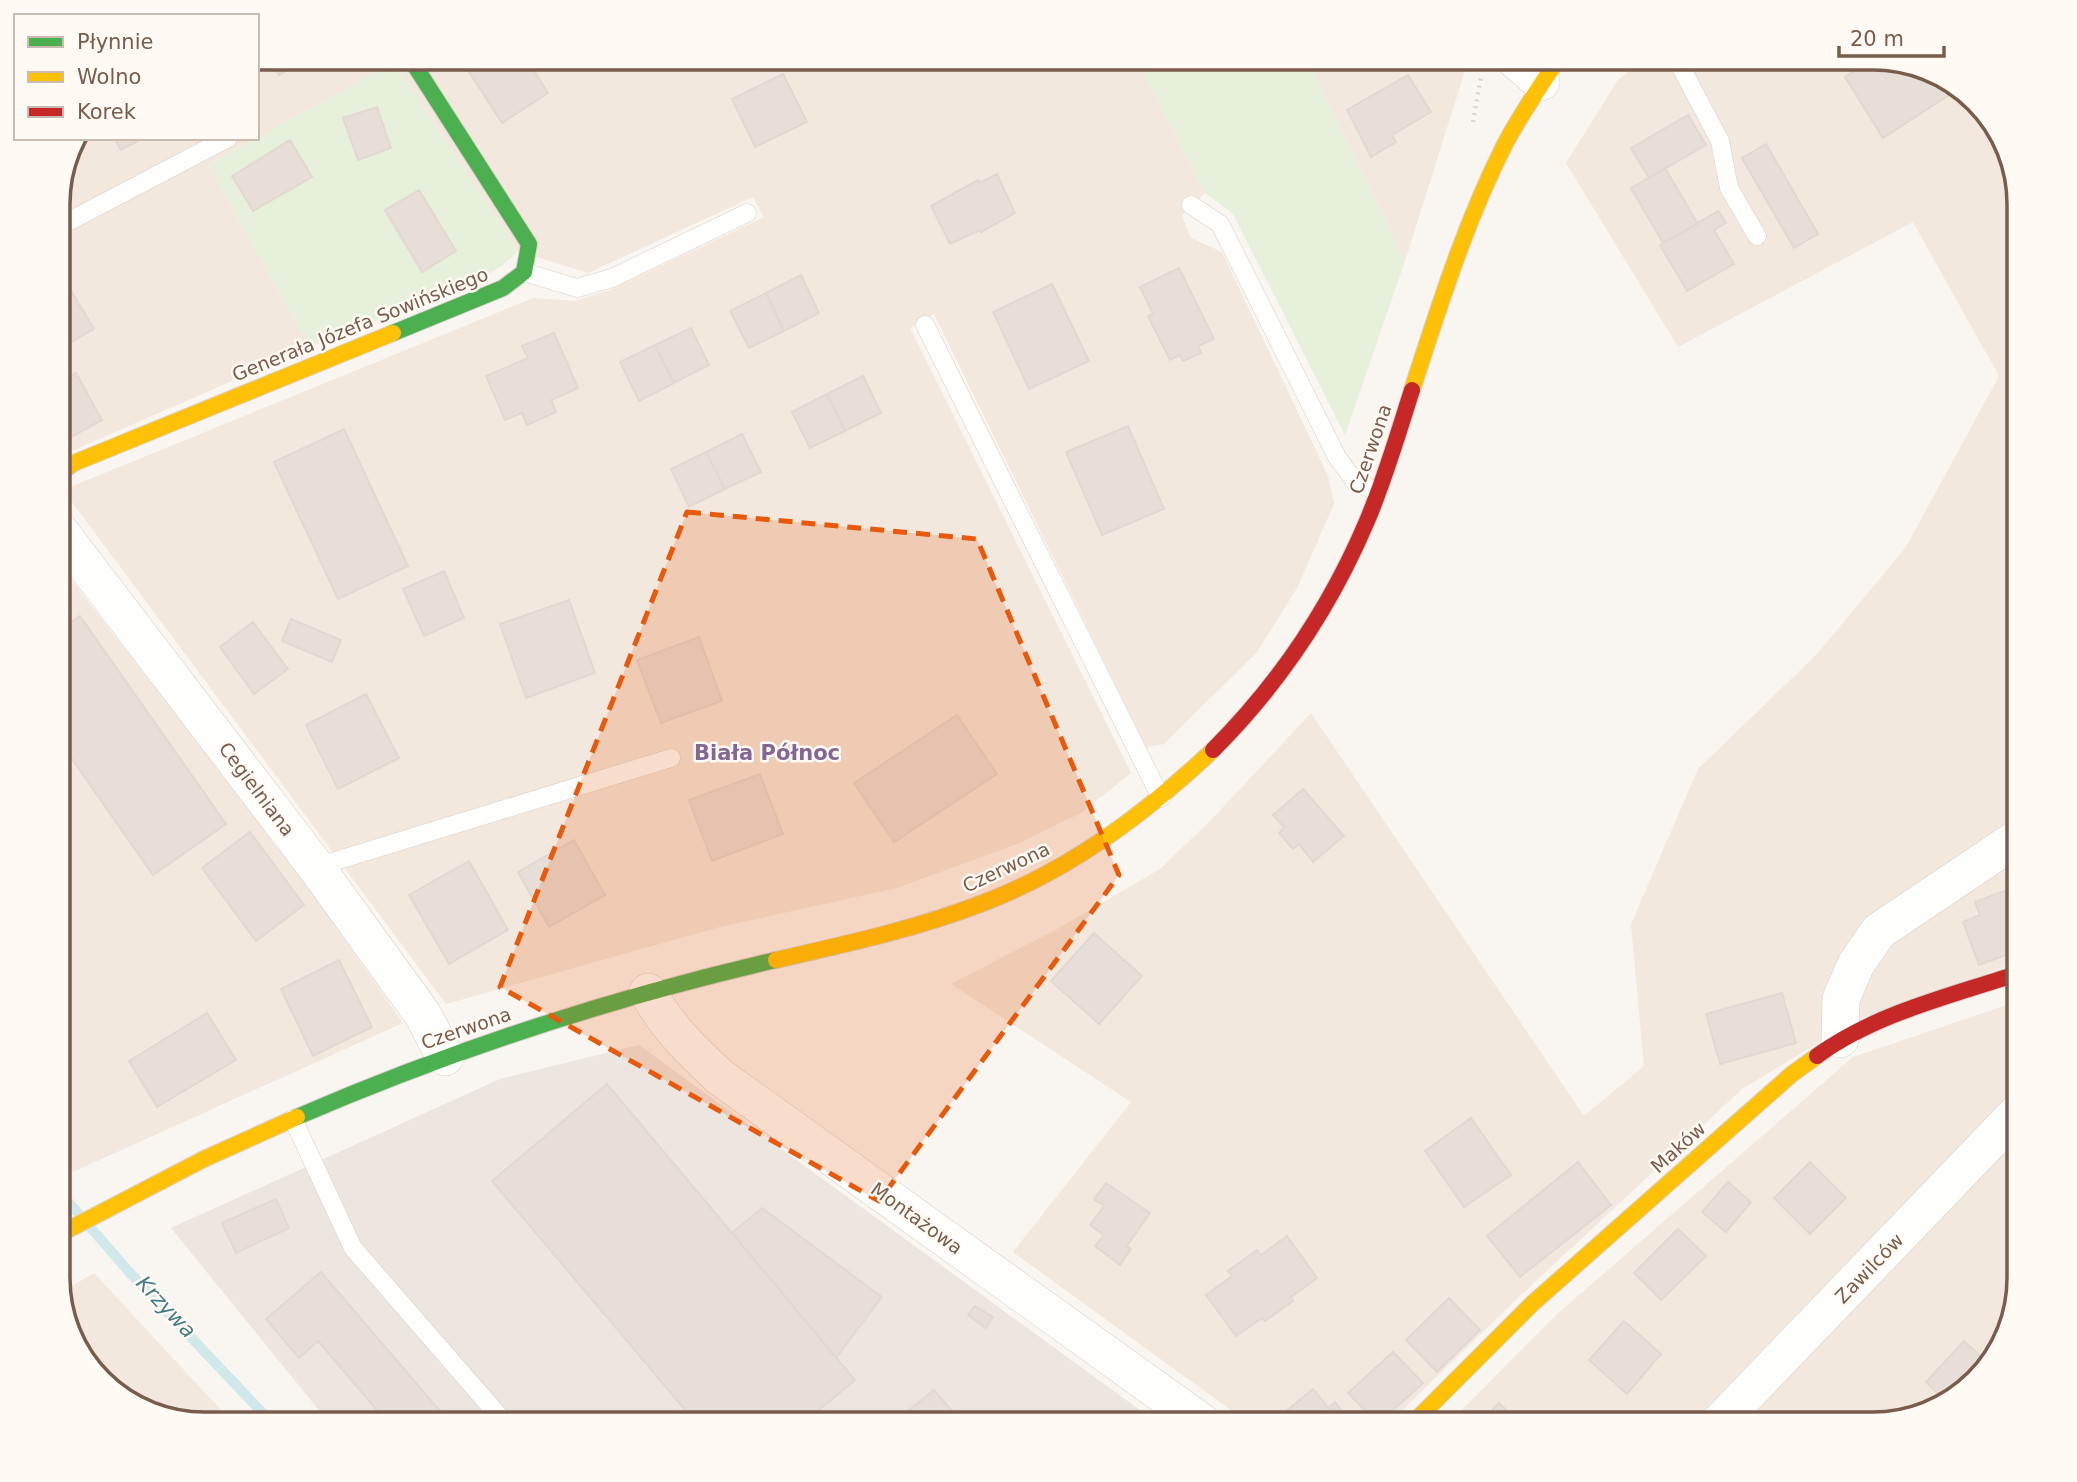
<svg xmlns="http://www.w3.org/2000/svg" width="2077" height="1482" viewBox="0 0 2077 1482" font-family="'DejaVu Sans',sans-serif">
  <rect width="100%" height="100%" fill="#f9f5f0"/>
  <path fill="#f2e8de" d="M257 58H1136L1205 193 1182 216 1191 238 1222 252 1328 476 1334 504 1297 588 1257 652 1164 744 1146 747 934 314 910 328 1131 773 1081 813 1017 844 897 888 720 927 446 1004 63 490 533 298 575 301 610 290 764 217 753 197 588 273 518 251 394 62 257 138Z
    M1306 58H1469L1405 261Z
    M1646 58H1873L1962 88 2004 139 2019 204V962L1856 1020 1742 1089 1520 1296 1388 1424H1250L1013 1252 1131 1102 951 984 1061 927 1160 869 1213 818 1311 713 1584 1116 1644 1066 1631 924 1698 769 1816 655 1906 547 1999 376 1913 222 1678 347 1566 163 1618 80Z
    M74 138H256L208 165 310 347 58 457V194Z
    M58 563 288 858 403 1023 73 1172 58 1151Z
    M2019 1001V1085L1691 1424H1448L1556 1315 1853 1057Z
    M2019 1137V1278L1989 1367 1938 1409 1873 1424H1741Z
    M94 1273 234 1424H204L115 1394 77 1351 60 1293Z"/>
  <path fill="#ede5e0" d="M639 1045 1159 1424H330L171 1228 500 1079Z"/>
  <path fill="#e7f0db" d="M1136 58H1306L1405 261 1345 435 1233 214 1205 193Z
    M394 62 518 251 502 266 472 283 310 347 208 165Z"/>
  <g fill="none" stroke-linecap="round" stroke-linejoin="round">
    <path stroke="#d0e8ea" stroke-width="10" d="M58 1190 130 1273 273 1424"/>
  </g>
  <path fill="#e6ded7" stroke="#e2d8d2" stroke-width="2" d="M268 58H308L279 75Z
    M482 58H526L548 93 502 123 466 67Z
    M1223 58H1245L1228 67Z
    M1353 58H1382L1361 70Z
    M1875 58 1940 80 1949 95 1883 138 1845 77Z
    M783 74 807 122 755 147 732 99Z
    M1408 75 1431 112 1392 135 1396 142 1371 157 1347 110Z
    M377 107 391 148 358 160 343 118Z
    M1688 115 1706 145 1649 178 1631 148Z
    M114 138H143L121 150Z
    M290 140 312 177 253 211 232 176Z
    M1766 144 1818 234 1794 248 1742 158Z
    M1665 168 1698 224 1663 243 1631 188Z
    M997 174 1015 213 981 232 980 230 950 244 931 206 978 180 979 183Z
    M419 190 456 251 422 272 385 210Z
    M1718 211 1726 223 1714 230 1734 264 1687 291 1660 245Z
    M1179 268 1214 339 1198 346 1201 353 1183 361 1180 355 1170 360 1148 316 1153 314 1140 287Z
    M58 269 94 329 58 350Z
    M801 275 819 313 784 331 766 293Z
    M1052 284 1089 361 1029 389 993 312Z
    M766 293 784 331 749 348 730 311Z
    M691 328 709 365 674 383 655 345Z
    M554 333 578 388 551 400 556 412 527 425 522 413 505 420 486 376 528 358 522 346Z
    M655 345 674 383 639 401 620 362Z
    M76 373 102 420 58 444V382Z
    M863 376 881 413 845 431 827 394Z
    M827 394 845 431 810 448 792 412Z
    M1128 426 1164 509 1102 535 1066 452Z
    M344 429 408 566 338 599 274 462Z
    M742 434 761 472 725 489 706 452Z
    M706 452 725 489 689 507 671 469Z
    M444 571 464 618 424 636 403 589Z
    M569 600 595 673 526 698 500 624Z
    M80 616 226 824 153 875 58 739V631Z
    M291 619 341 640 332 662 282 641Z
    M253 622 288 669 254 694 220 647Z
    M699 637 722 701 661 723 637 660Z
    M366 694 399 758 338 789 306 725Z
    M957 715 997 774 894 842 854 783Z
    M760 774 783 834 712 861 689 800Z
    M1303 789 1344 836 1313 862 1299 844 1293 849 1279 833 1284 827 1273 815Z
    M250 832 304 905 256 941 202 868Z
    M574 840 605 895 549 927 518 872Z
    M469 861 508 930 449 964 409 895Z
    M2015 887 2019 900V950L1979 965 1963 922 1980 915 1975 902Z
    M1094 933 1142 976 1099 1024 1051 981Z
    M339 960 372 1027 313 1056 281 989Z
    M1782 993 1796 1043 1720 1064 1706 1014Z
    M207 1013 236 1060 157 1107 129 1061Z
    M607 1084 855 1380 802 1424H697L492 1181Z
    M1471 1118 1511 1175 1464 1207 1425 1151Z
    M1578 1162 1611 1205 1520 1277 1487 1236Z
    M1810 1162 1846 1198 1810 1234 1774 1198Z
    M1728 1182 1751 1202 1726 1232 1702 1212Z
    M1106 1183 1150 1213 1127 1246 1131 1249 1120 1265 1095 1246 1104 1235 1090 1225 1104 1206 1094 1199Z
    M276 1199 289 1228 236 1253 222 1223Z
    M762 1208 882 1297 836 1358 732 1233Z
    M1678 1229 1706 1256 1661 1300 1634 1273Z
    M1287 1236 1317 1278 1291 1297 1293 1301 1265 1321 1262 1318 1236 1336 1206 1295 1232 1276 1228 1271 1257 1250 1261 1255Z
    M321 1272 451 1424H389L318 1341 299 1358 266 1319Z
    M1449 1298 1480 1330 1437 1372 1406 1340Z
    M975 1306 993 1317 986 1328 968 1315Z
    M1624 1321 1661 1354 1627 1394 1589 1360Z
    M1964 1341 1986 1361 1947 1402 1926 1382Z
    M1393 1352 1423 1383 1378 1424 1348 1393Z
    M1313 1389 1328 1408 1335 1402 1352 1424H1283L1278 1418Z
    M934 1390 963 1424H892Z
    M1499 1403 1521 1424H1479Z"/>
  <g fill="none" stroke-linecap="round" stroke-linejoin="round">
    <defs>
      <path id="lane" d="M1676 58 1720 141 1729 188 1757 236
        M1191 205 1220 224 1337 457 1354 480 1377 492
        M58 227 228 138
        M524 272 577 288 612 278 747 213
        M925 325 1161 798
        M316 867 671 758
        M293 1119 353 1248 506 1424"/>
      <path id="street" d="M1513 58 1541 82
        M58 529 316 867 423 1015 445 1057
        M648 992C666 1026 692 1051 720 1077L1204 1424
        M1840 1039 1841 999 1856 964 1879 931 2019 837
        M1718 1424 2019 1111"/>
      <path id="fast" d="M393 333 503 288 524 272 529 244 415 66 418 58
        M297 1117C452 1050 612 998 776 960"/>
      <path id="slow" d="M1412 390C1439 307 1465 223 1505 144 1521 114 1540 86 1559 58
        M58 474 74 463 393 333
        M776 960C846 944 916 929 983 903 1070 870 1145 814 1213 750
        M58 1235 204 1159 297 1117
        M1412 1424 1533 1303 1792 1074 1817 1056"/>
      <path id="jam" d="M1213 750C1278 685 1331 606 1367 521 1385 479 1398 434 1412 390
        M1817 1056C1876 1013 1951 996 2019 973"/>
    </defs>
    <use href="#lane" stroke="#d7d1cb" stroke-width="19"/>
    <use href="#street" stroke="#d7d1cb" stroke-width="38"/>
    <use href="#fast" stroke="#d9d2cb" stroke-width="18"/>
    <use href="#slow" stroke="#d9d2cb" stroke-width="18"/>
    <use href="#jam" stroke="#d9d2cb" stroke-width="18"/>
    <path stroke="#dcd5d0" stroke-width="4.5" stroke-dasharray="2 5" stroke-linecap="butt" d="M1473 122 1481 76"/>
    <use href="#lane" stroke="#fefefd" stroke-width="18"/>
    <use href="#street" stroke="#fefefd" stroke-width="37"/>
    <use href="#fast" stroke="#4caf50" stroke-width="16"/>
    <use href="#slow" stroke="#ffc107" stroke-width="16"/>
    <use href="#jam" stroke="#c62828" stroke-width="16"/>
  </g>
  <path fill="#e8590c" fill-opacity="0.2" stroke="#e8590c" stroke-width="5" stroke-dasharray="14 9" stroke-linejoin="round" d="M687 512 977 539 1119 875 879 1201 500 987Z"/>
  <g text-anchor="middle" stroke-width="5" stroke-linejoin="round" paint-order="stroke">
    <g font-size="19" fill="#7a5c4d" stroke="#fffaf3">
      <text transform="translate(360 324) rotate(-22)" y="7">Generała Józefa Sowińskiego</text>
      <text transform="translate(1370 449) rotate(-71)" y="7">Czerwona</text>
      <text transform="translate(257 789) rotate(53)" y="7">Cegielniana</text>
      <text transform="translate(1006 867) rotate(-25)" y="7">Czerwona</text>
      <text transform="translate(466 1028) rotate(-19)" y="7">Czerwona</text>
      <text transform="translate(1678 1147) rotate(-42)" y="7">Maków</text>
      <text transform="translate(917 1218) rotate(36)" y="7">Montażowa</text>
      <text transform="translate(1869 1268) rotate(-46)" y="7">Zawilców</text>
    </g>
    <g font-size="21" font-weight="bold" fill="#846695" stroke="#fffaf3">
      <text x="767" y="760">Biała Północ</text>
    </g>
    <g font-size="21" font-style="italic" fill="#437c86" stroke="#fffaf3">
      <text transform="translate(166 1307) rotate(47)" y="7">Krzywa</text>
    </g>
  </g>
  <path d="M0 0H2077V1482H0ZM204 70H1873A134 134 0 0 1 2007 204V1278A134 134 0 0 1 1873 1412H204A134 134 0 0 1 70 1278V204A134 134 0 0 1 204 70Z" fill="#fffaf3" fill-rule="evenodd"/>
  <path fill="none" stroke="#7a5c4d" stroke-width="3.5" d="M204 70H1873A134 134 0 0 1 2007 204V1278A134 134 0 0 1 1873 1412H204A134 134 0 0 1 70 1278V204A134 134 0 0 1 204 70Z"/>
  <rect x="14" y="14" width="245" height="126" fill="#fffaf3" stroke="#cabbb1" stroke-width="2"/>
  <rect x="28" y="37" width="35" height="10" fill="#4caf50" stroke="#cabbb1" stroke-width="2"/>
  <text x="77" y="49" font-size="21" fill="#7a5c4d">Płynnie</text>
  <rect x="28" y="72" width="35" height="10" fill="#ffc107" stroke="#cabbb1" stroke-width="2"/>
  <text x="77" y="84" font-size="21" fill="#7a5c4d">Wolno</text>
  <rect x="28" y="107" width="35" height="10" fill="#c62828" stroke="#cabbb1" stroke-width="2"/>
  <text x="77" y="119" font-size="21" fill="#7a5c4d">Korek</text>
  <path d="M1839 46v10h105v-10" fill="none" stroke="#7a5c4d" stroke-width="3.5"/>
  <text x="1850" y="46" font-size="21" fill="#7a5c4d" stroke="#fffaf3" stroke-width="5" paint-order="stroke">20 m</text>
</svg>
